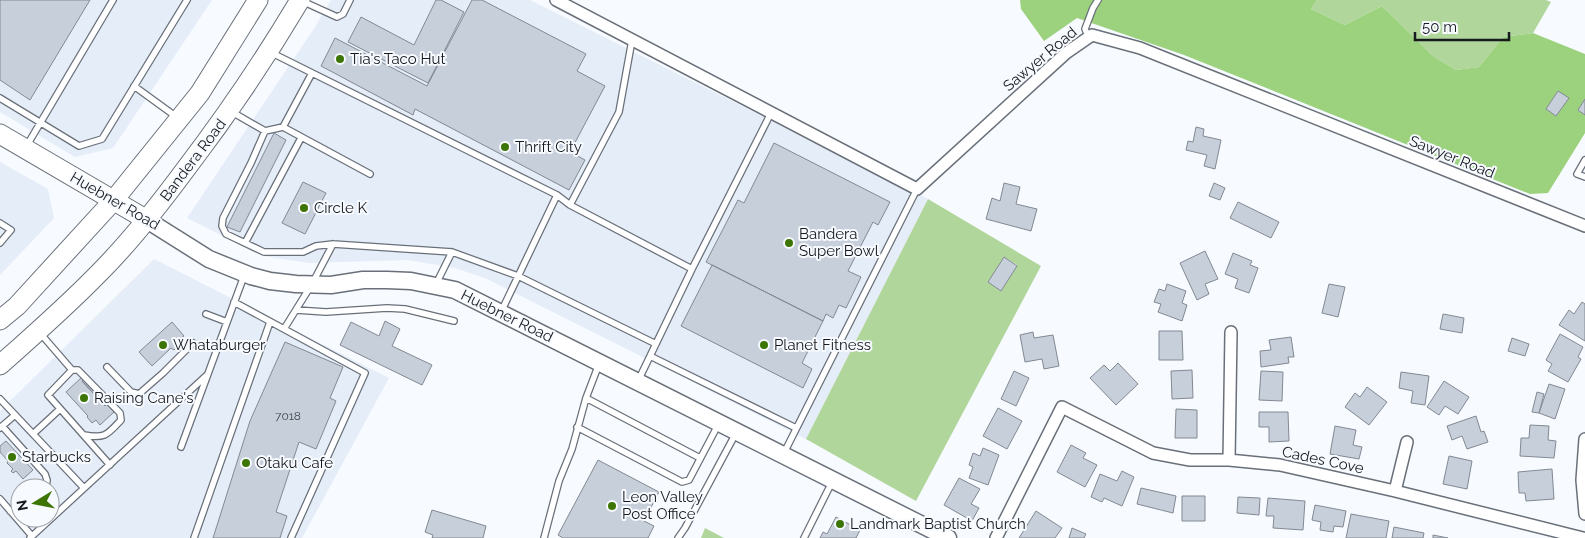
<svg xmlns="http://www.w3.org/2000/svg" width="1585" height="538" viewBox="0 0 1585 538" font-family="Raleway,sans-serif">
  <rect width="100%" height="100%" fill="#f7faff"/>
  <path fill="#e5edf8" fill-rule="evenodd" d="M0 0H212L113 148 75 157 0 112Z
    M331 0H530L928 199 806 439 485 278 455 268 408 260 309 263 263 256 187 218 315 27Z
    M0 162 48 189 54 218 0 275Z
    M154 259 389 378 302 538H0V411ZM20 488H50V518H20Z"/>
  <path fill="#b1d69c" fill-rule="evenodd" d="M1317 0H1546L1551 2 1533 33 1503 37 1479 67 1456 70 1433 56 1382 6 1345 25 1311 9Z
    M928 199 1041 266 916 501 806 439ZM1004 257 1017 265 1001 291 988 282Z
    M705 528 724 538H701Z"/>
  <path fill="#9cd17d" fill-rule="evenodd" d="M1020 0H1317L1311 9 1345 25 1382 6 1433 56 1456 70 1479 67 1503 37 1533 33 1585 54V99L1578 110 1585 115V133L1548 193 1530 194 1184 55 1077 18 1044 41 1021 9ZM1558 91 1568 98 1556 116 1546 109Z"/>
  <path fill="#c7cfda" stroke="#828993" d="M0 0H90L30 100 0 80Z
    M436 0H441L464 12 428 83 348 42 361 17 414 45Z
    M472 0H482L586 54 577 71 605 86 570 152 585 160 569 190 415 109 413 115 321 66 335 38 427 86Z
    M1558 91 1569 98 1556 116 1546 109Z
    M1585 99V115L1578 110Z
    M1196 127 1204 129 1203 136 1221 140 1215 169 1204 166 1207 155 1186 150 1188 141 1193 142Z
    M274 133 286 140 240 232 227 227Z
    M774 143 890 202 878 225 873 222 848 271 861 277 846 308 839 305 833 318 826 314 823 321 706 262 738 200 744 203Z
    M303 182 326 193 305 234 282 223Z
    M1004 183 1020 187 1016 204 1037 209 1031 231 986 219 992 198 1000 201Z
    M1214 183 1225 188 1220 200 1209 196Z
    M1238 202 1279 222 1271 238 1230 218Z
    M1205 251 1218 279 1205 284 1209 294 1197 300 1180 263Z
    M1233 253 1252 261 1250 265 1258 268 1249 293 1235 288 1238 279 1225 274Z
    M1004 257 1017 266 1001 291 988 282Z
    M712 265 823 321 802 363 812 369 803 388 681 326Z
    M1167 284 1186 291 1182 303 1187 305 1182 321 1158 312 1161 304 1154 302 1159 289 1165 291Z
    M1329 284 1345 287 1338 317 1322 313Z
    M1582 302 1585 304V341L1559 325 1569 310 1574 314Z
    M1443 314 1464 318 1462 333 1440 329Z
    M385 321 400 329 392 346 432 365 422 385 340 345 351 322 379 336Z
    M172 322 184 336 180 339 182 342 174 350 171 348 152 366 139 352Z
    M1159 331H1182L1183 360H1159Z
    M1033 332 1034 338 1053 335 1059 366 1044 369 1042 359 1025 362 1020 335Z
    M1560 334 1583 347 1578 357 1581 359 1568 382 1548 371 1552 364 1546 360Z
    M1291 337 1294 357H1288L1289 363 1261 367 1260 351 1271 350 1269 340Z
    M1512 338 1529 344 1525 356 1508 351Z
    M285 342 343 367 330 398 336 401 316 449 299 442 276 512 287 516 280 538H213L250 421Z
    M1118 363 1138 384 1116 405 1090 378 1104 365 1110 371Z
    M1192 370 1193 398 1172 399 1171 371Z
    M1014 371 1029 378 1016 406 1001 399Z
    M1261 371 1283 372 1282 401 1259 400Z
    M1401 372 1429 376 1425 405 1411 403 1413 391 1399 388Z
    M82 377 84 379 82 381 105 406 107 404 114 412 100 425 96 420 92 423 87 417 88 416 66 392Z
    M84 379 107 404 105 406 82 381Z
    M1444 381 1469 397 1458 414 1445 406 1439 415 1427 407Z
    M1549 384 1565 389 1555 419 1539 413Z
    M1367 387 1387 402 1369 425 1345 407 1355 393 1360 397Z
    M1537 392 1544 394 1539 413 1532 412Z
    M998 408 1022 421 1007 449 983 436Z
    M1176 409 1197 410V438H1175Z
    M1259 412H1288L1289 441 1269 442V427H1259Z
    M1476 416 1481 432 1484 431 1488 442 1467 449 1462 436 1452 440 1447 426Z
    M1530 425 1549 426 1548 440 1556 441 1554 458 1520 456 1521 438H1529Z
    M1335 426 1356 430 1353 445 1362 447 1359 459 1330 454Z
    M6 441 33 470 23 479 16 471 13 473 11 471 13 469 7 463 8 461 0 452V446Z
    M1071 445 1086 453 1083 458 1097 465 1085 487 1057 472Z
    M983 448 999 455 988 485 969 478 973 467 969 465 973 453 980 456Z
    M1449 456 1472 461 1467 489 1443 484Z
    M598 460 659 492 644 521 654 526 648 538H563L558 535Z
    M1552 469 1554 499 1526 501 1525 493H1519L1518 472Z
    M1122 471 1134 477 1122 506 1104 498 1102 502 1091 497 1100 474 1117 481Z
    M959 478 980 489 971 504 979 508 972 521 944 505Z
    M1141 488 1176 496 1173 513 1137 504Z
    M1182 496H1205V521H1182Z
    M1238 497 1260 498 1259 515 1237 513Z
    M1268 498 1305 501 1303 530 1273 528 1274 516H1266Z
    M1315 505 1346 511 1343 527 1334 526 1333 532 1320 530 1321 522 1312 520Z
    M432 510 486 526 483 538H432L433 535 425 532Z
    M1036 511 1062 528 1055 538H1019Z
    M1351 514 1389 521 1386 538H1346Z
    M836 517 860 530 856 538H820L823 532 827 534Z
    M1394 527 1424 533 1423 538H1392Z
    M1072 528 1086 534 1084 538H1069Z
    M1433 535 1448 538H1433Z"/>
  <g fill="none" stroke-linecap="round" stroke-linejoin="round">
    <defs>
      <path id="lane" d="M302 1 337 17 343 14 350 0
        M1089 38 1085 29 1093 8 1098 0
        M272 53 557 195 501 312
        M134 86 178 118
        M0 98 79 146 102 139 187 0
        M232 112 265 131 283 127 312 73
        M283 127 370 174
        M265 131 251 163 223 218 222 226 226 234 264 252H303L316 246 333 244 452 252 518 276 656 344
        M26 147 113 0
        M1585 160 1577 174 1585 177
        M557 195 570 205 692 269 639 379
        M570 205 619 112 632 40
        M0 223 11 230 0 243
        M245 243 301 138
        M692 269 771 113
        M436 284 452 252
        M234 302 284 329
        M296 310 326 312 387 308 405 309 454 321
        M206 314 227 322
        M40 333 72 370H78L120 413 121 420C107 435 105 439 84 435
        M650 356 796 428
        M107 367 131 392 139 394 163 373 193 343
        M72 370 48 395 110 465
        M586 398 700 458
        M0 399 84 488
        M2 426 45 474 47 480 46 488
        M577 427 682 482 689 480 718 425
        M0 428 15 415
        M33 434 60 409
        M181 447 244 276
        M784 453 917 189
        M0 499 32 536
        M10 511 20 506
        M30 538 207 375
        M194 538 270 322
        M291 538 365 373 284 329 312 284 333 244
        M544 538 559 481 572 449 586 398 599 364
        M678 538 685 528 736 433
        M804 538 832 482"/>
      <path id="street" d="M556 0 917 189 1066 53 1092 35 1140 48 1585 226
        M1585 439 1582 480 1585 514
        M1229 460 1231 332
        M1395 491 1407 442
        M996 538 1062 407 1153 453 1190 460H1229L1280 465 1395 491 1583 538"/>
      <path id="secondary" d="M147 220 209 259 251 276 270 281 296 284 331 285 363 280H387L411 281 455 290 948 538"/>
      <path id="primary" d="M0 134 147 220
        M0 320 17 306 113 201 200 93 258 0
        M0 365C34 335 68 305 100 272 131 241 159 205 185 170 227 115 265 59 300 0"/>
    </defs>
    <use href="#lane" stroke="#697079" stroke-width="8"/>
    <use href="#street" stroke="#697079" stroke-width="14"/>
    <use href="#secondary" stroke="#697079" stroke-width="19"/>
    <use href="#primary" stroke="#697079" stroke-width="21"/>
    <use href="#lane" stroke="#fff" stroke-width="5.5"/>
    <use href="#street" stroke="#fff" stroke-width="11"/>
    <use href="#secondary" stroke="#fff" stroke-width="16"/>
    <use href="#primary" stroke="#fff" stroke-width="19"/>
  </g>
  <g fill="#3d7505" stroke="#f7faff" stroke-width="2">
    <circle cx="340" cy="59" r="5"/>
    <circle cx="505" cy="147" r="5"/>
    <circle cx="304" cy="208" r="5"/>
    <circle cx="789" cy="243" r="5"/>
    <circle cx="163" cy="345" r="5"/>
    <circle cx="764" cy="345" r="5"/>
    <circle cx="84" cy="398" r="5"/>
    <circle cx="12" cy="457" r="5"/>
    <circle cx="246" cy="463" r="5"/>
    <circle cx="612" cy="506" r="5"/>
    <circle cx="840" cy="524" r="5"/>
  </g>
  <g text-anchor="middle" stroke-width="4" stroke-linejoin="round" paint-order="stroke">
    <g font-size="12" fill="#42464c">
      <text x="288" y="420">7018</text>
    </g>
    <g font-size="15" fill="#16191d" stroke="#f7faff" text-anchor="start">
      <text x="350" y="64">Tia's Taco Hut</text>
      <text x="515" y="152">Thrift City</text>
      <text x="314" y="213">Circle K</text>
      <text x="799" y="239">Bandera<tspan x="799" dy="17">Super Bowl</tspan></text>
      <text x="173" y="350">Whataburger</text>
      <text x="774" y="350">Planet Fitness</text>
      <text x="94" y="403">Raising Cane's</text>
      <text x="22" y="462">Starbucks</text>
      <text x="256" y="468">Otaku Cafe</text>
      <text x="622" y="502">Leon Valley<tspan x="622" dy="17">Post Office</tspan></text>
      <text x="850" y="529">Landmark Baptist Church</text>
    </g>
    <g font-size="15" fill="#16191d" stroke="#f7faff">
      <text transform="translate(1040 59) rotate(-40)" y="5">Sawyer Road</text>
      <text transform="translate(1452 157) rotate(22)" y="5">Sawyer Road</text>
      <text transform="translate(193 160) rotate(-53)" y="5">Bandera Road</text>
      <text transform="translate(115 201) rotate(30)" y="5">Huebner Road</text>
      <text transform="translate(507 316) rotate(26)" y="5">Huebner Road</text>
      <text transform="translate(1323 460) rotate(12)" y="5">Cades Cove</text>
    </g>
  </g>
  <g transform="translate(35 503) rotate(260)"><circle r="24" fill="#f7faff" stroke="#9da0a5"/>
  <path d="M0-4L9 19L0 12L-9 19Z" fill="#3d7505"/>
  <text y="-8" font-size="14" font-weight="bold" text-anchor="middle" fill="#16191d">N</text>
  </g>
  <path d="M1415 32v8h94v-8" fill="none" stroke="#16191d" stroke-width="2.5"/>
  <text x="1422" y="32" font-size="15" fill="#16191d" stroke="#f7faff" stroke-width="4" paint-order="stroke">50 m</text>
</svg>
